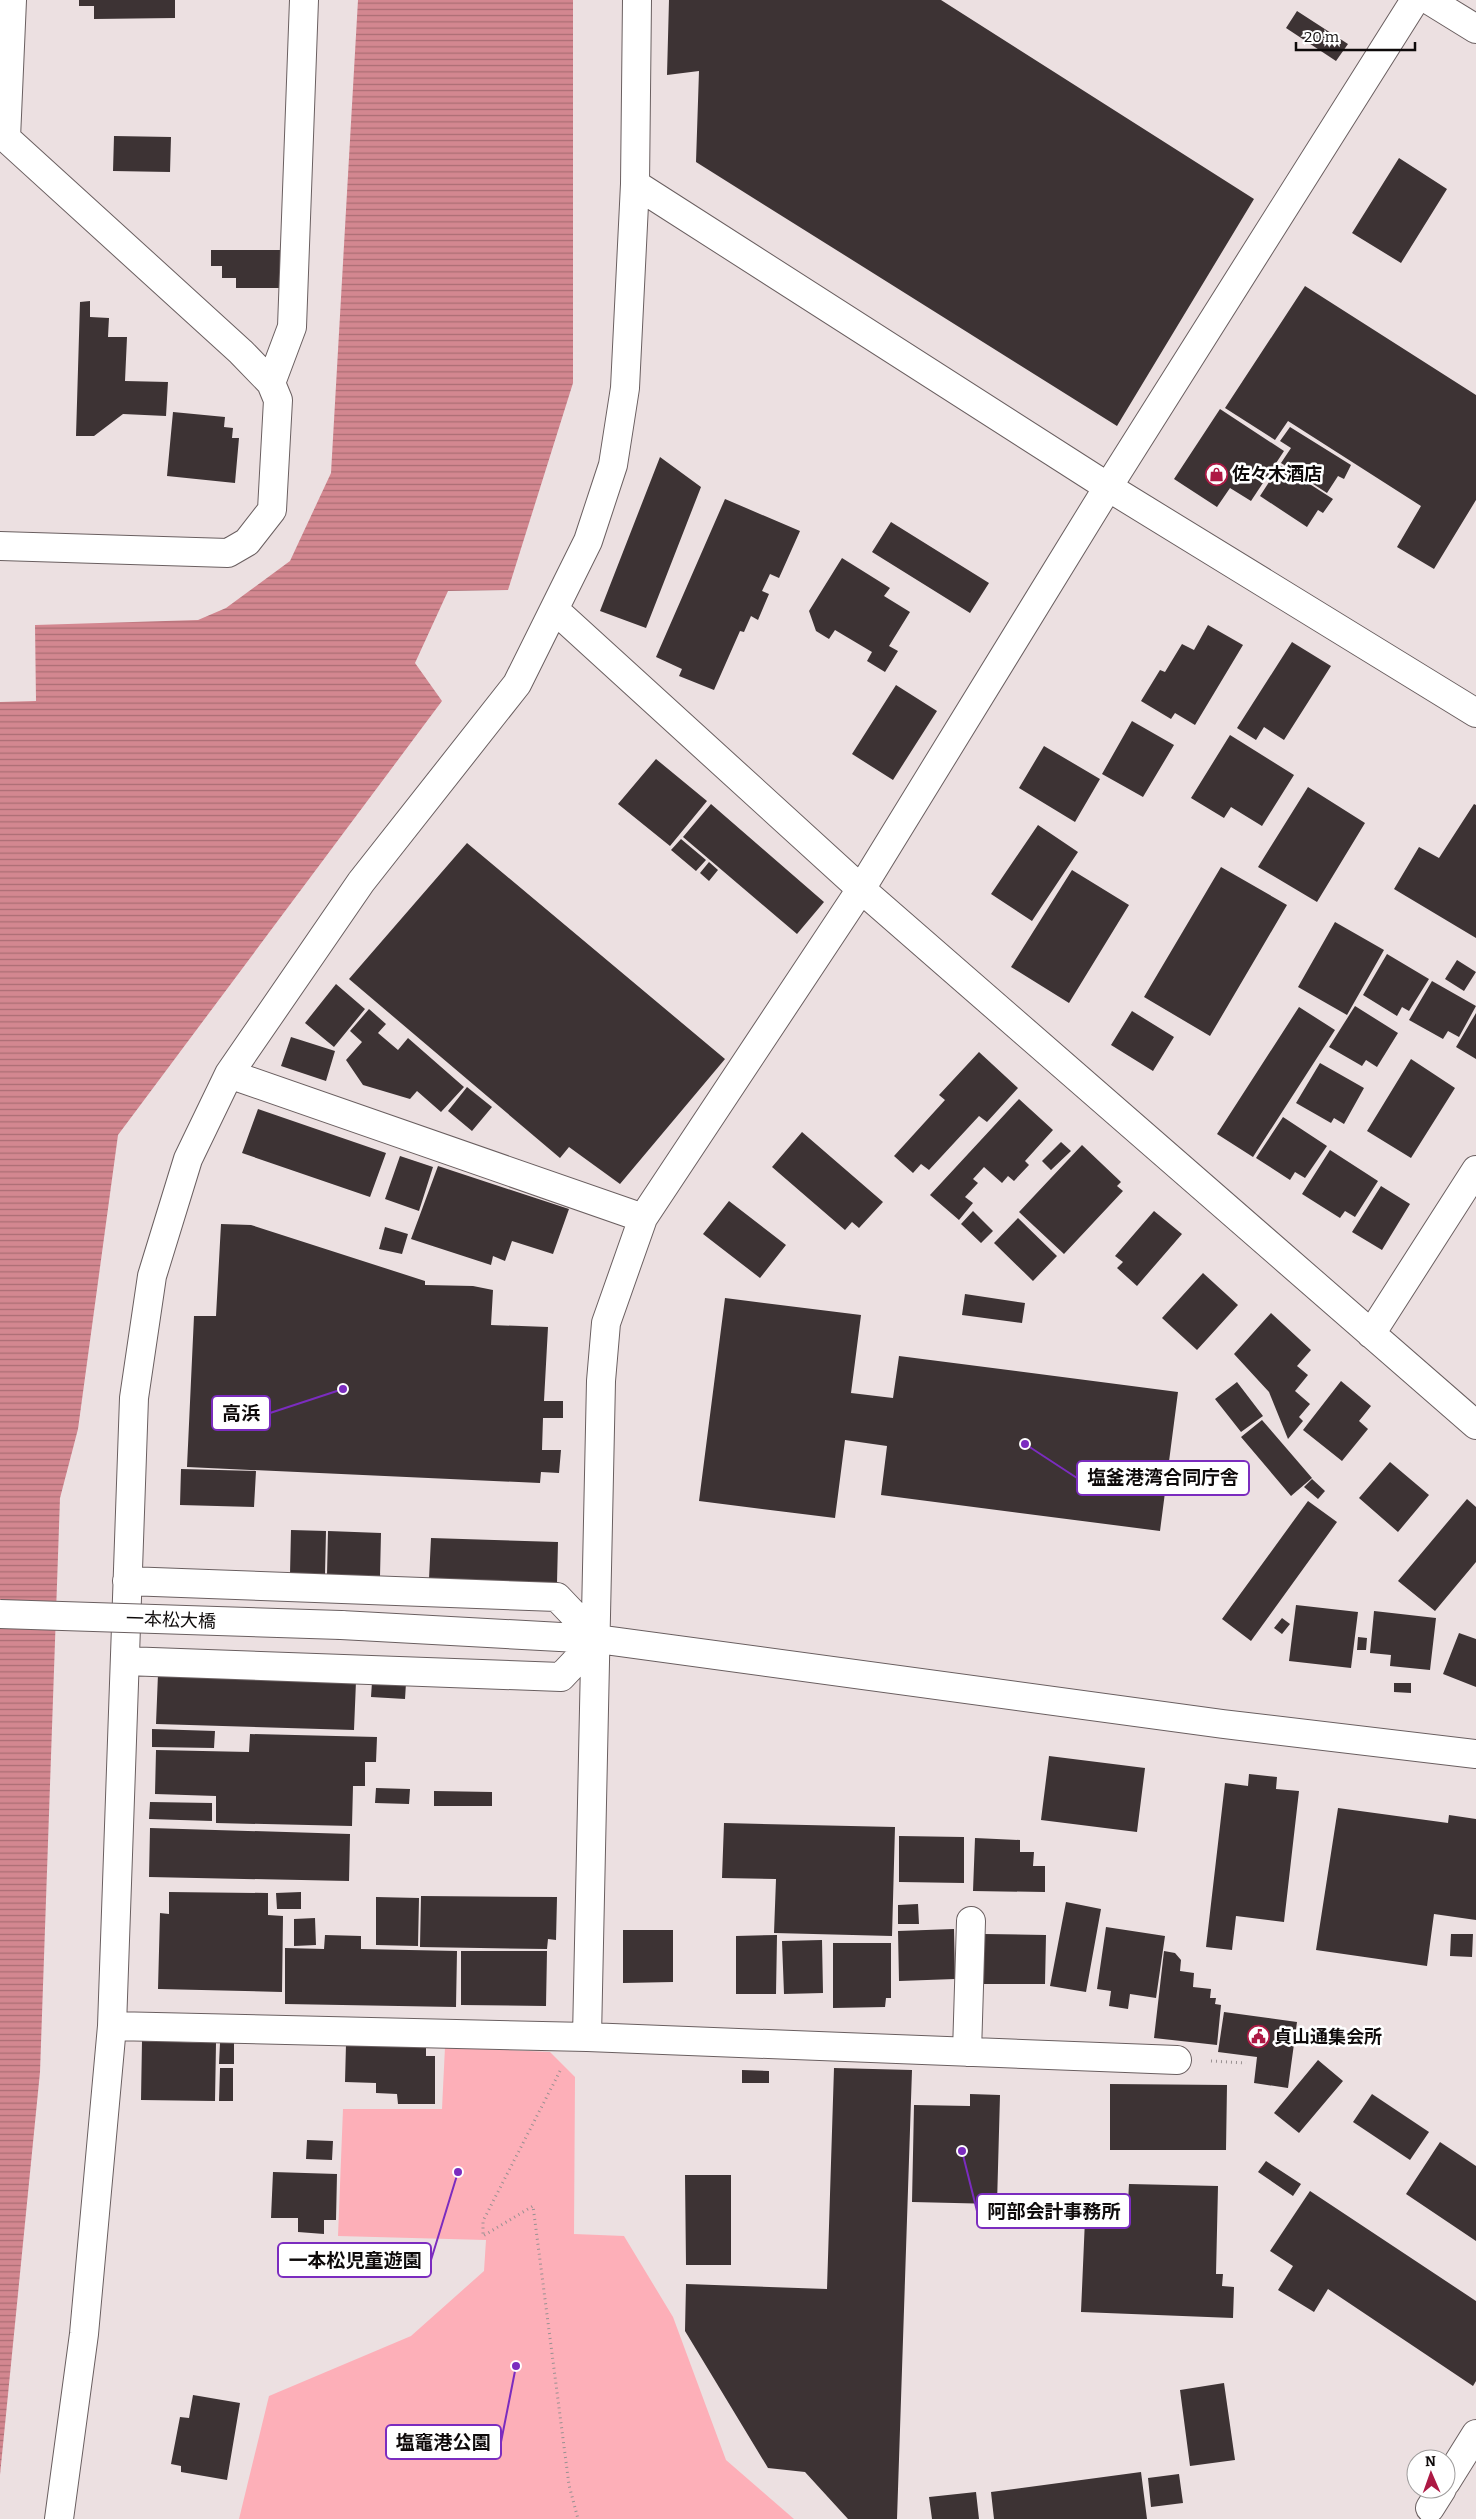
<svg xmlns="http://www.w3.org/2000/svg" width="1476" height="2519" viewBox="0 0 1476 2519" font-family="Bitter,'Noto Sans JP',serif">
  <defs>
    <pattern id="water-rules" width="6" height="5" patternUnits="userSpaceOnUse" patternTransform="scale(1.25)"><rect width="6" height="5" fill="#d38790"/><path d="M0 2.5h6" fill="none" stroke="#aa6d74"/></pattern>
  </defs>
  <rect width="100%" height="100%" fill="#ece0e1"/>
  <path fill="#fdafb8" d="M445 2047 550 2052 575 2077 574 2234 624 2236 673 2317 726 2460 794 2519H239L269 2396 411 2336 484 2271 486 2240 338 2236 343 2109H442Z"/>
  <path fill="url(#water-rules)" d="M358 0H573V383L508 590 448 591 415 663 442 701 118 1135 78 1429 60 1498 40 2072 0 2475V702L36 701 35 625 198 620 226 608 290 561 331 473Z"/>
  <path fill="#3d3334" d="M79 0H175V18L94 19V6H79Z
    M669 0H941L1254 199 1117 426 696 162 699 71 667 75Z
    M1297 11 1348 44 1336 61 1286 28Z
    M114 136 171 137 170 172 113 171Z
    M1399 158 1447 189 1401 263 1352 233Z
    M211 250H280V288H236V278H222V266H211Z
    M1305 286 1476 395V500L1434 569 1397 547 1421 506 1288 421 1275 440 1225 408Z
    M90 301V317L109 318 108 337H127L125 381 168 382 166 416 123 414 94 436H76L80 302Z
    M1220 409 1284 451 1251 501 1230 488 1217 507 1174 479Z
    M173 412 225 417 224 427 233 428 232 438H239L235 483 167 476Z
    M1290 427 1351 465 1344 479 1338 476 1327 493 1281 463 1291 448 1280 441Z
    M660 457 701 487 646 628 600 611Z
    M1280 465 1333 499 1323 513 1318 510 1307 527 1260 496Z
    M725 499 800 531 779 578 770 574 762 591 769 594 758 620 751 616 744 632 740 631 714 690 679 676 682 669 656 657Z
    M891 522 989 583 970 613 872 552Z
    M842 558 890 588 884 596 910 612 889 646 898 651 885 672 867 661 872 652 835 630 829 639 816 631 809 611Z
    M1208 625 1243 645 1195 725 1175 713 1171 719 1141 701 1160 670 1165 672 1182 644 1194 650Z
    M1292 642 1331 666 1284 740 1264 727 1256 740 1237 728Z
    M896 685 937 711 893 780 852 754Z
    M1132 721 1174 745 1143 797 1102 774Z
    M1230 735 1294 775 1262 826 1231 807 1224 818 1191 798Z
    M1044 746 1100 779 1075 822 1019 788Z
    M656 759 707 801 670 846 618 804Z
    M1308 787 1365 823 1317 902 1258 867Z
    M711 804 824 902 797 934 683 837Z
    M1474 804 1476 805V938L1394 889 1419 847 1439 858Z
    M1038 825 1078 852 1032 921 991 894Z
    M681 839 706 860 696 871 671 850Z
    M467 843 725 1059 620 1184 569 1147 560 1158 349 979Z
    M709 862 718 870 709 881 700 873Z
    M1221 867 1287 905 1210 1036 1144 997Z
    M1072 870 1129 905 1069 1003 1011 967Z
    M1335 922 1384 950 1347 1015 1298 987Z
    M1387 954 1429 979 1409 1011 1402 1007 1397 1016 1363 995Z
    M1457 960 1476 972 1464 991 1445 979Z
    M1432 981 1476 1006 1459 1037 1448 1031 1443 1039 1409 1020Z
    M336 984 365 1009 334 1047 305 1023Z
    M1355 1006 1398 1033 1377 1067 1366 1060 1362 1066 1329 1047Z
    M1299 1007 1335 1030 1253 1157 1217 1134Z
    M369 1009 386 1024 378 1033 398 1050 408 1038 464 1087 441 1112 417 1091 410 1099 363 1085 346 1060 362 1042 350 1031Z
    M1132 1011 1174 1037 1153 1071 1111 1045Z
    M1476 1013V1059L1456 1047Z
    M291 1037 335 1051 326 1081 281 1066Z
    M979 1052 1018 1088 987 1122 979 1116 929 1170 921 1164 913 1173 894 1156 945 1100 939 1095Z
    M1411 1059 1455 1088 1411 1158 1367 1131Z
    M1320 1063 1364 1088 1344 1124 1334 1118 1331 1123 1296 1103Z
    M467 1087 492 1107 472 1131 448 1111Z
    M1019 1099 1053 1130 1025 1161 1029 1165 1014 1181 1008 1176 1002 1183 984 1167 973 1179 978 1183 965 1197 973 1203 959 1220 930 1195Z
    M258 1109 386 1153 370 1197 242 1153Z
    M1283 1117 1327 1146 1305 1178 1295 1172 1290 1180 1256 1158Z
    M802 1132 883 1202 859 1228 852 1222 845 1230 772 1167Z
    M1061 1142 1071 1151 1051 1170 1042 1161Z
    M1082 1145 1121 1182 1117 1186 1123 1191 1064 1254 1019 1212Z
    M1330 1150 1378 1181 1355 1217 1345 1211 1340 1218 1302 1194Z
    M400 1156 433 1167 419 1211 385 1199Z
    M438 1166 569 1209 553 1254 512 1241 505 1261 493 1256 491 1265 411 1239Z
    M1381 1186 1410 1204 1382 1250 1352 1232Z
    M729 1201 786 1245 760 1278 703 1234Z
    M973 1211 993 1231 981 1243 961 1224Z
    M1154 1211 1182 1234 1137 1286 1117 1268 1123 1262 1115 1256Z
    M1018 1218 1057 1256 1033 1281 994 1243Z
    M221 1224 251 1225 425 1281V1285L473 1286 493 1290 491 1325 548 1327 544 1401H563V1418H543L542 1450H561L559 1473 541 1472 540 1483 187 1467 194 1316H216Z
    M385 1227 408 1234 402 1254 379 1249Z
    M1203 1273 1238 1305 1197 1350 1162 1318Z
    M965 1294 1025 1303 1022 1323 962 1315Z
    M725 1298 861 1315 851 1393 893 1398 899 1356 1178 1392 1160 1531 881 1495 887 1446 845 1440 835 1518 699 1501Z
    M1271 1313 1311 1350 1297 1366 1308 1375 1295 1391 1310 1404 1299 1417 1303 1421 1288 1439 1269 1392 1234 1354Z
    M1341 1381 1371 1406 1359 1421 1368 1429 1342 1461 1303 1430Z
    M1237 1382 1263 1416 1241 1432 1215 1399Z
    M1262 1420 1312 1478 1291 1496 1241 1437Z
    M1390 1462 1429 1495 1398 1532 1359 1498Z
    M181 1469 256 1471 254 1507 180 1505Z
    M1312 1479 1325 1491 1318 1499 1304 1487Z
    M1467 1499 1476 1507V1562L1435 1611 1398 1581Z
    M1308 1501 1337 1522 1251 1641 1222 1619Z
    M291 1530 326 1531 325 1574H290Z
    M328 1531 381 1533 380 1576 327 1575Z
    M431 1538 558 1542 557 1583 429 1579Z
    M1296 1605 1358 1612 1351 1668 1289 1661Z
    M1374 1611 1436 1618 1430 1670 1390 1666 1391 1655 1370 1653Z
    M1282 1618 1290 1624 1282 1634 1274 1628Z
    M1459 1633 1476 1639V1687L1443 1674Z
    M1358 1637 1367 1638 1366 1650H1357Z
    M158 1674 356 1681 354 1730 156 1724Z
    M372 1682 406 1683 405 1699 371 1697Z
    M1394 1683H1411V1693L1394 1692Z
    M152 1729 215 1731 214 1748 152 1747Z
    M250 1734 377 1737 376 1762H365V1786H353L352 1826 216 1823V1796L155 1794 156 1750 249 1752Z
    M1049 1756 1145 1768 1137 1832 1041 1820Z
    M1249 1774 1277 1777 1276 1789 1299 1791 1284 1922 1236 1916 1232 1950 1206 1947 1225 1783 1248 1786Z
    M376 1788 410 1789 409 1804 375 1803Z
    M434 1791 492 1792V1806H434Z
    M150 1802 212 1803V1821L149 1819Z
    M1338 1808 1448 1823 1449 1815 1476 1819V1920L1434 1914 1427 1966 1316 1950Z
    M724 1823 895 1827 892 1936 774 1933 776 1879 722 1878Z
    M150 1828 350 1834 349 1881 149 1877Z
    M899 1836 964 1837V1883L899 1882Z
    M975 1838 1020 1840V1852H1034L1033 1866H1045V1892L973 1891Z
    M169 1892 268 1893V1915L283 1916 282 1992 158 1989 160 1913 169 1914Z
    M301 1892V1909H277L276 1893Z
    M421 1896 557 1897 556 1940 548 1939 547 1949 420 1947Z
    M376 1897 419 1898 418 1946 376 1945Z
    M1066 1902 1101 1909 1086 1992 1050 1986Z
    M918 1904 919 1924H898V1905Z
    M315 1918 316 1945 294 1946V1919Z
    M1106 1927 1165 1936 1156 1998 1130 1994 1128 2009 1109 2006 1111 1991 1097 1989Z
    M954 1929 955 1979 899 1981 898 1931Z
    M623 1930H673V1982L623 1983Z
    M984 1934 1046 1935 1045 1984H984Z
    M1451 1934H1473L1472 1957 1450 1956Z
    M325 1935 361 1936V1949L457 1951 456 2007 285 2004V1948L324 1949Z
    M777 1935 776 1994H736V1936Z
    M822 1940 823 1993 784 1994 782 1941Z
    M833 1943H891V1998H886L885 2007 833 2008Z
    M461 1951H547L546 2006 461 2005Z
    M1164 1951 1175 1953 1181 1960 1180 1971 1194 1973 1193 1987 1211 1989 1210 1998H1216L1215 2004 1221 2005 1217 2045 1154 2038Z
    M1224 2012 1297 2022 1288 2088 1254 2083 1257 2057 1218 2052Z
    M142 2041 216 2043 215 2101 141 2100Z
    M220 2043H234V2064H219Z
    M346 2044H426V2056H435V2104H398L397 2094 376 2093V2083L345 2082Z
    M1318 2060 1343 2081 1299 2133 1274 2113Z
    M220 2068H233V2101H219Z
    M834 2068 912 2070 897 2519H848L805 2472 768 2468 685 2331 686 2284 827 2289Z
    M742 2070 769 2071V2083H742Z
    M1110 2084 1227 2085 1226 2150H1110Z
    M970 2094 1000 2095 997 2204 912 2202 914 2105 970 2106Z
    M1372 2094 1429 2132 1410 2160 1353 2122Z
    M307 2140 333 2141 332 2160 306 2159Z
    M1440 2142 1476 2166V2241L1406 2194Z
    M1266 2161 1301 2184 1293 2196 1258 2172Z
    M273 2172 337 2174 336 2220H324V2234L298 2232V2218H271Z
    M685 2175H731V2265H686Z
    M1129 2184 1218 2186 1216 2274H1223L1222 2286 1234 2287 1233 2318 1081 2312 1085 2219 1127 2221Z
    M1310 2191 1476 2301V2381L1473 2386 1328 2289 1314 2312 1278 2290 1293 2266 1270 2251Z
    M1224 2383 1235 2460 1190 2466 1180 2390Z
    M193 2395 240 2403 227 2480 181 2472V2466L171 2464 180 2417 189 2418Z
    M1141 2472 1147 2519H994L991 2492Z
    M1179 2474 1183 2503 1151 2507 1148 2478Z
    M976 2492 979 2519H932L929 2497Z"/>
  <g fill="none" stroke-linecap="round" stroke-linejoin="round">
    <defs>
      <path id="minor" d="M0 137 6 138 241 352 271 383 278 400 272 510 247 542 228 553 0 546
        M6 138 12 0
        M635 184 1108 487 1476 713
        M271 383 292 327 304 0
        M555 610 861 889 1476 1425
        M229 1074 643 1218
        M1371 1334 1476 1170
        M127 1581 557 1597 597 1639
        M341 1625 597 1639 1223 1724 1476 1754
        M125 1661 561 1677 597 1639
        M112 2026 587 2037 1177 2060
        M587 2037 601 1381 606 1323 643 1218 861 889 1108 487 1415 0
        M967 2052 971 1921
        M1446 2482 1476 2434
        M1430 2508 1442 2489
        M59 2519 84 2334 112 2026 134 1398 152 1276 188 1159 229 1074 361 882 517 684 588 541 613 465 625 388 635 184 637 0"/>
      <path id="major" d="M1429 0 1476 29"/>
    </defs>
    <use href="#minor" stroke="#6a5f60" stroke-width="30"/>
    <use href="#major" stroke="#6a5f60" stroke-width="30"/>
    <path stroke="#999091" stroke-width="3" stroke-dasharray="1 4" stroke-linecap="butt" d="M1211 2061 1246 2063
      M560 2071 483 2221V2236L533 2206 569 2485 578 2519"/>
    <use href="#minor" stroke="#fff" stroke-width="28"/>
    <use href="#major" stroke="#fff" stroke-width="28"/>
    <defs>
      <path id="minor-bridge" d="M0 1614 341 1625"/>
    </defs>
    <use href="#minor-bridge" stroke="#6a5f60" stroke-width="30" stroke-linecap="butt"/>
    <use href="#minor-bridge" stroke="#fff" stroke-width="28"/>
  </g>
  <defs>
    <symbol id="shop-ring" viewBox="-11 -11 22 22"><circle r="9.5" fill="#fff" stroke="#ad1944" stroke-width="1.5"/><path d="M-5-2.5h2.3a2.7 3.5 0 0 1 5.4 0H5L5.5 6h-11ZM-1.5-2.5h3a1.5 2.3 0 0 0-3 0Z" fill="#ad1944"/></symbol>
    <symbol id="civic-ring" viewBox="-11 -11 22 22"><circle r="9.5" fill="#fff" stroke="#ad1944" stroke-width="1.5"/><path d="M-.6-6.5H3V-4.5H.6V-3L4-1V1h2V6H-6V1h2V-1L-.6-3ZM-1.2 2.5V6h2.4V2.5Z" fill="#ad1944"/></symbol>
  </defs>
  <g fill-rule="evenodd">
    <use href="#shop-ring" x="1204" y="462" width="25" height="25"/>
    <use href="#civic-ring" x="1246" y="2024" width="25" height="25"/>
  </g>
  <g text-anchor="middle" stroke-width="5" stroke-linejoin="round" paint-order="stroke">
    <g font-size="18" font-weight="bold" fill="#0e0a0a" stroke="#fff" text-anchor="start">
      <text x="1232" y="480">佐々木酒店</text>
      <text x="1274" y="2043">貞山通集会所</text>
    </g>
    <g font-size="18" fill="#0e0a0a" stroke="#fff">
      <text transform="translate(171 1620) rotate(2)" y="6">一本松大橋</text>
    </g>
  </g>
  <path fill="none" stroke="#7b2cbf" stroke-width="2" d="M343 1389L270 1413M1025 1444L1077 1478M962 2151L977 2211M458 2172L431 2260M516 2366L501 2442"/>
  <g fill="#7b2cbf" stroke="#fff" stroke-width="2">
    <circle cx="343" cy="1389" r="5"/>
    <circle cx="1025" cy="1444" r="5"/>
    <circle cx="962" cy="2151" r="5"/>
    <circle cx="458" cy="2172" r="5"/>
    <circle cx="516" cy="2366" r="5"/>
  </g>
  <g fill="#fff" stroke="#7b2cbf" stroke-width="2">
    <rect x="212" y="1396" width="58" height="34" rx="5"/>
    <rect x="1077" y="1461" width="172" height="34" rx="5"/>
    <rect x="977" y="2194" width="153" height="34" rx="5"/>
    <rect x="278" y="2243" width="153" height="34" rx="5"/>
    <rect x="386" y="2425" width="115" height="34" rx="5"/>
  </g>
  <g font-size="19" text-anchor="middle" font-weight="bold" fill="#0e0a0a">
    <text x="241" y="1420">高浜</text>
    <text x="1163" y="1484">塩釜港湾合同庁舎</text>
    <text x="1054" y="2218">阿部会計事務所</text>
    <text x="355" y="2267">一本松児童遊園</text>
    <text x="443" y="2449">塩竈港公園</text>
  </g>
  <g transform="translate(1431 2474) rotate(358)"><circle r="24" fill="#ffffff" stroke="#9f9d9d"/>
  <path d="M0-4L9 19L0 12L-9 19Z" fill="#ad1944"/>
  <text y="-8" font-size="14" font-weight="bold" text-anchor="middle" fill="#0e0a0a">N</text>
  </g>
  <path d="M1296 42v8h119v-8" fill="none" stroke="#0e0a0a" stroke-width="2.5"/>
  <text x="1304" y="42" font-size="15" fill="#0e0a0a" stroke="#ffffff" stroke-width="4" paint-order="stroke">20 m</text>
</svg>
